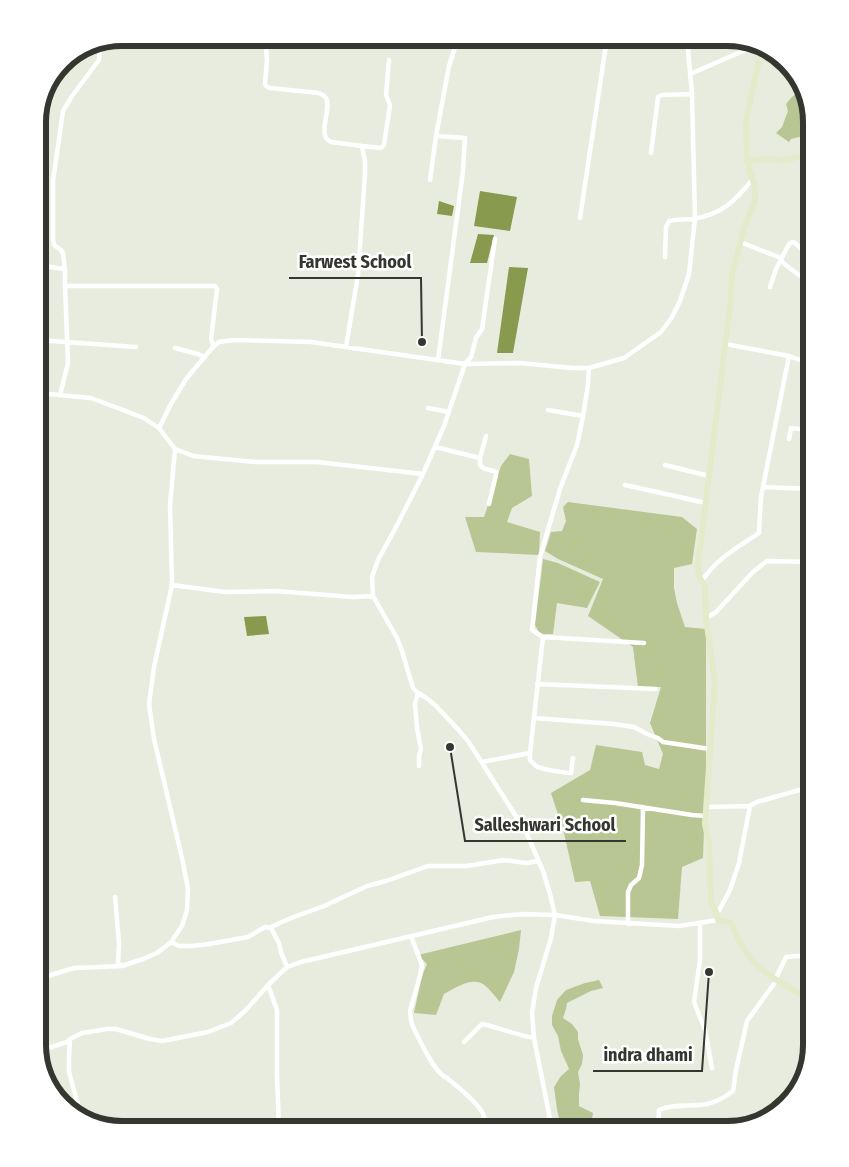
<svg xmlns="http://www.w3.org/2000/svg" width="849" height="1167" viewBox="0 0 849 1167" font-family="'Fira Sans Condensed',sans-serif">
  <rect width="100%" height="100%" fill="#e8ecde"/>
  <path fill="#b8c693" d="M802 88 811 122V134L791 139 789 142 776 133 782 127 788 111 786 104 791 98Z
    M510 454 529 459 532 496 512 508 507 522 540 532 539 555 476 552 465 517H484L501 466Z
    M568 502 682 517 697 529 692 564 674 568V588L677 603 685 627 706 629V776L703 858 682 867 678 919 600 916 590 881 575 882 564 833 551 793 590 770 596 745 642 752 645 765 659 769 663 754 650 723 661 687H638L633 647 588 616 603 579 558 559 545 551 551 532 562 531 566 521 563 507Z
    M543 559 558 563 600 582 587 608 557 603 553 634H540L535 625Z
    M521 930 519 949 514 972 500 1002C495 997 488 986 481 983 469 978 454 989 444 994L436 1015 414 1013 422 976 427 964 418 955Z
    M599 980 603 988 591 991 567 1003 566 1009 563 1018 572 1024 578 1032V1039L583 1055 582 1064 578 1072 580 1084 579 1094V1106L593 1113 591 1125 588 1129H564C557 1120 556 1099 554 1087L561 1076 569 1069 561 1051 558 1036 552 1025V1016L557 1000 566 990 585 983Z"/>
  <path fill="#879a4d" d="M480 191 517 197 510 231 474 226Z
    M439 201 454 206 452 216 437 214Z
    M478 234 494 235 487 263H470Z
    M509 267 528 268 513 353H497Z
    M266 616 269 634 247 636 244 617Z"/>
  <g fill="none" stroke-linecap="round" stroke-linejoin="round">
    <path stroke="#fff" stroke-width="4.5" d="M265 38 267 59 265 84 266 86 270 88 319 93C322 95 324 95 326 98 332 109 316 136 331 142L362 146
      M690 74 757 45
      M436 136 449 66 458 38
      M651 153 658 97 662 95 692 94
      M430 180 436 136 465 138 463 171 438 360
      M580 218 607 38
      M495 239 482 329 476 338 471 357 465 364 444 426 423 474 395 529 378 560 372 577 373 596 397 638 401 648 413 688 418 693 425 697 435 705 455 726 468 741 526 832 543 871 550 894 555 915 551 938 536 988 532 1013 534 1038 552 1129
      M740 242 781 258 783 263 811 284
      M665 257 666 227 669 221C676 219 685 220 693 219 722 214 734 202 752 180
      M38 265 64 269
      M65 286H215L217 289 211 339 213 344V347
      M770 287 776 269 789 244 793 242 795 243 811 258
      M38 340 136 347
      M346 347 358 275 365 173V162L362 146 381 148 384 145 390 105 386 95 389 60
      M175 348 198 354 204 357
      M789 356 811 364
      M60 395 68 363 65 286V271L63 253 61 250 54 245 53 240V181L63 111 72 96 99 60 100 49 99 46
      M428 408 449 412
      M548 410 583 416
      M159 428 171 404 186 379 213 347 219 342 233 340 311 342 465 364 519 363 572 368H589L624 358 661 332 672 317 680 301 689 274 695 218 692 94 687 38
      M486 436 480 458V465C484 471 491 469 496 472V475L489 504
      M789 439 791 428 811 430
      M435 447 480 458
      M175 449 193 456 255 462H317L423 474
      M665 465 709 476
      M625 485 706 503
      M763 487 811 489
      M702 581C715 560 738 547 759 533L761 497 789 356 725 344
      M172 585 225 592 276 591 352 597 373 596
      M706 618 716 612 753 572 767 561 811 562
      M543 637 644 643
      M537 684 656 689
      M418 693 415 704 417 728 421 749 419 756V766
      M534 718 614 724 634 727 647 734 658 738 663 742 710 749
      M530 753V760C532 762 534 764 536 766 541 769 564 773 571 773L573 758
      M482 762 530 753 543 637 532 630 540 557 560 489 577 445 583 416 588 385 589 368
      M583 800 615 803 692 815 706 816
      M707 807 750 806 757 802 810 787H811
      M115 897 119 943 118 964 121 965
      M717 914 730 890 739 863 750 806
      M628 924V892L631 885 639 878 642 865 643 807
      M700 924V960L694 1002 705 1030 712 1068
      M411 936 422 965 420 976 410 1011 411 1020 413 1027C420 1040 434 1073 447 1078 456 1085 483 1107 484 1117 484 1122 482 1125 481 1129
      M171 942 179 946H192L209 944 248 937 265 927 271 928
      M287 967 281 952 279 943 271 928 273 926 291 918 324 906 367 886 386 881 428 866H467L504 860 526 863 538 861
      M38 979 74 968 122 966 143 959 157 953 171 942 182 926 187 910 188 889 182 858 154 739 149 704 154 667 172 585 170 505 175 449 159 428 144 418 91 398 38 393
      M775 980 786 957 796 956H811
      M268 985 277 1010V1075L279 1129
      M38 1001 45 977
      M70 1039 69 1057V1072L77 1101 84 1119
      M464 1042 482 1024C500 1028 517 1035 534 1038
      M38 1046 48 1048 55 1046 67 1042 70 1039 82 1033 107 1029H116L150 1039 162 1041 208 1032 231 1023 245 1011 268 985 287 967 301 962 493 917 524 914 555 915 594 921 679 926 718 920
      M658 1129 659 1110C675 1103 691 1107 707 1104 717 1102 725 1097 733 1091L736 1070 747 1021 776 981"/>
    <path stroke="#e3ebcb" stroke-width="6" d="M762 47 746 120 747 161 755 187V201L744 228 732 274 731 297 698 565 699 577 705 586 706 618 715 682 705 824 709 843 711 902 717 914 718 920 731 923C737 936 743 951 753 961 769 978 789 987 809 999L811 1002
      M747 161 765 159 784 160 807 155H811"/>
  </g>
  <path d="M0 0H849V1167H0ZM122 46H727A76 76 0 0 1 803 122V1045A76 76 0 0 1 727 1121H122A76 76 0 0 1 46 1045V122A76 76 0 0 1 122 46Z" fill="#fff" fill-rule="evenodd"/>
  <path fill="none" stroke="#343630" stroke-width="6" d="M122 46H727A76 76 0 0 1 803 122V1045A76 76 0 0 1 727 1121H122A76 76 0 0 1 46 1045V122A76 76 0 0 1 122 46Z"/>
  <path fill="none" stroke="#343630" stroke-width="2" d="M422 342L421 278H289M450 747L465 841H626M709 972L702 1071H593"/>
  <g fill="#343630" stroke="#fff" stroke-width="2">
    <circle cx="422" cy="342" r="5"/>
    <circle cx="450" cy="747" r="5"/>
    <circle cx="709" cy="972" r="5"/>
  </g>
  <g font-size="18" text-anchor="middle" font-weight="bold" fill="#343630" stroke="#fff" stroke-width="5" stroke-linejoin="round" paint-order="stroke">
    <text x="355" y="268">Farwest School</text>
    <text x="545" y="831">Salleshwari School</text>
    <text x="648" y="1061">indra dhami</text>
  </g>
</svg>
